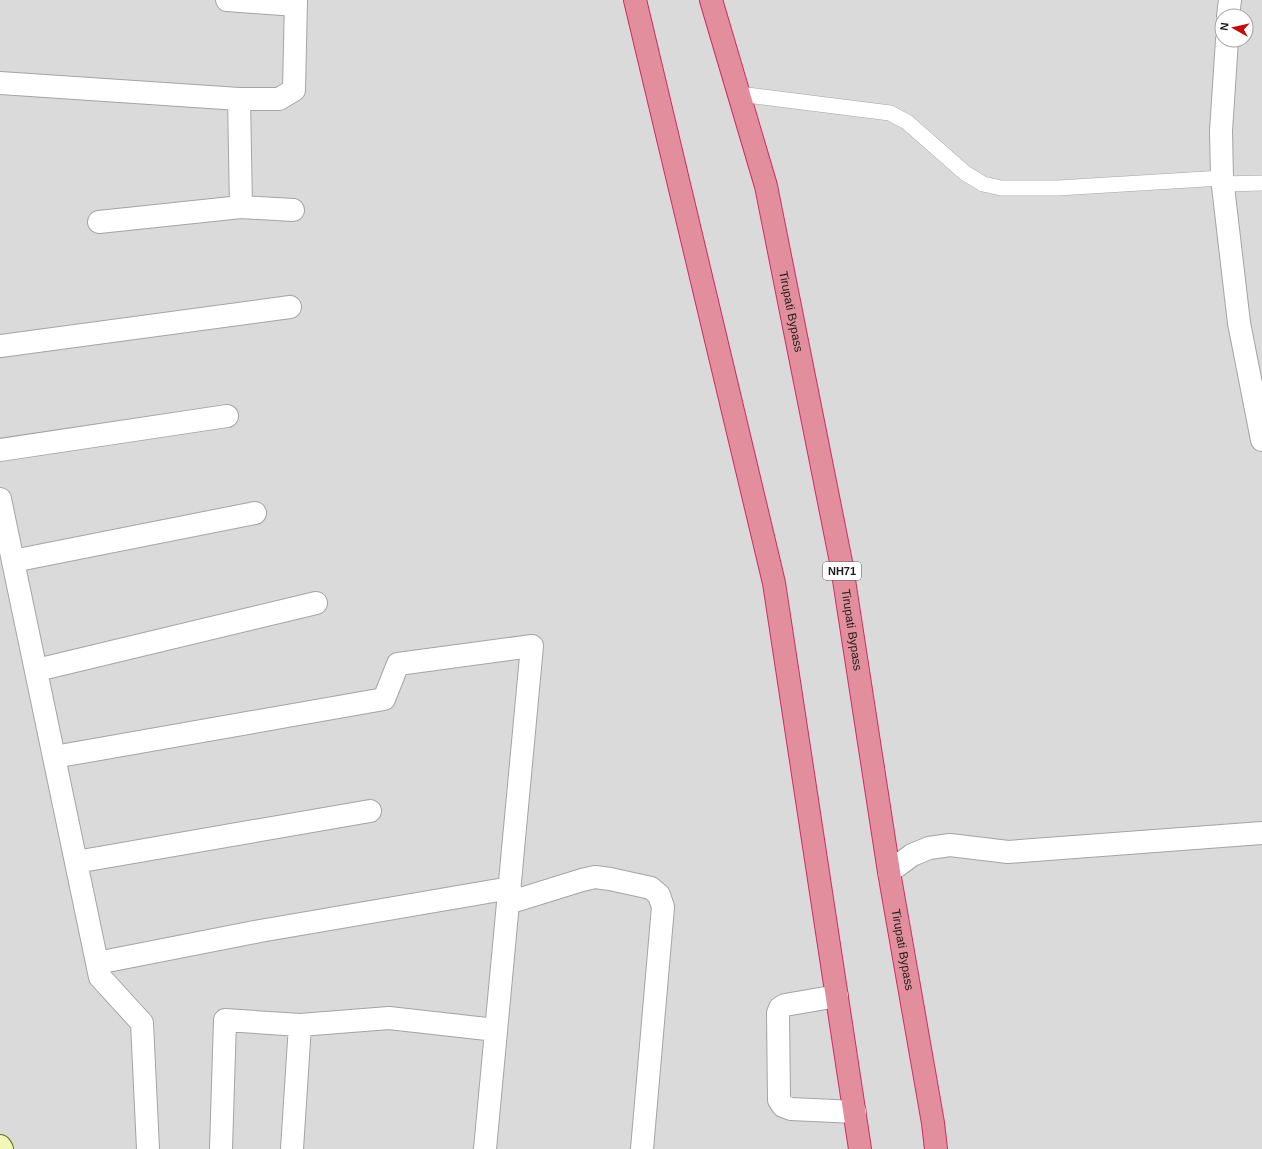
<svg xmlns="http://www.w3.org/2000/svg" width="1262" height="1149" viewBox="0 0 1262 1149" font-family="Arial,sans-serif">
  <rect width="100%" height="100%" fill="#eeebe3"/>
  <path fill="#dbdada" fill-rule="evenodd" d="M0 0H1262V1149H0ZM1222 16H1246V40H1222Z"/>
  <g fill="none" stroke-linecap="round" stroke-linejoin="round">
    <defs>
      <path id="lane" d="M739 94 890 113 907 122 965 173 983 184 1001 188H1058L1222 178
        M1223 184 1262 183"/>
      <path id="street" d="M227 0 296 5
        M1228 16 1230 0
        M1227 40 1221 131 1222 178 1239 323 1262 440
        M0 83 239 99 241 207 293 210
        M239 99H279L294 90 296 0
        M99 222 241 207
        M0 346 290 307
        M0 450 227 416
        M0 499 100 977 142 1023 148 1149
        M13 561 255 513
        M37 670 316 603
        M54 757 384 699 398 664 532 646 485 1149
        M76 862 370 811
        M889 872 912 855 929 848 950 845 1008 852 1262 833
        M508 903 582 880 595 877 610 879 651 888 659 895 663 907 642 1149
        M97 963 260 931 510 888
        M837 996 785 1005 780 1008 778 1013 779 1100 783 1106 791 1109 855 1112
        M300 1025 389 1018 496 1030
        M221 1149 225 1020 300 1025 292 1149"/>
      <path id="secondary" d="M0 1146 2 1149"/>
      <g id="highway">
        <path d="M635 0 774 583 860 1149"/>
        <path id="s1" d="M711 0 766 186 842 567 889 872 933 1123 936 1149"/>
      </g>
    </defs>
    <use href="#lane" stroke="#a4a4a4" stroke-width="16"/>
    <use href="#street" stroke="#a4a4a4" stroke-width="24"/>
    <use href="#secondary" stroke="#616e0a" stroke-width="24"/>
    <use href="#highway" stroke="#d02c60" stroke-width="24"/>
    <use href="#lane" stroke="#fff" stroke-width="15"/>
    <use href="#street" stroke="#fff" stroke-width="22"/>
    <use href="#secondary" stroke="#f2f6b9" stroke-width="22"/>
    <use href="#highway" stroke="#e28e9c" stroke-width="22"/>
  </g>
  <g text-anchor="middle" stroke-width="3.5" stroke-linejoin="round" paint-order="stroke">
    <rect fill="#fff" stroke="#616161" stroke-width="1" x="823" y="562" width="38" height="18" rx="3"/>
    <g font-size="11" font-weight="bold" fill="#1d1d1d">
      <text x="842" y="575">NH71</text>
    </g>
    <g font-size="12" fill="#1d1d1d" stroke="#fff">
      <text dy="4" stroke="none"><textPath href="#s1" startOffset="322">Tirupati Bypass</textPath></text>
      <text dy="4" stroke="none"><textPath href="#s1" startOffset="646">Tirupati Bypass</textPath></text>
      <text dy="4" stroke="none"><textPath href="#s1" startOffset="970">Tirupati Bypass</textPath></text>
    </g>
  </g>
  <g transform="translate(1234 28) rotate(278)"><circle r="19" fill="#ffffff" stroke="#a5a5a5"/>
  <path d="M0-3L7 15L0 10L-7 15Z" fill="#c10e09"/>
  <text y="-6" font-size="11" font-weight="bold" text-anchor="middle" fill="#1d1d1d">N</text>
  </g>
</svg>
